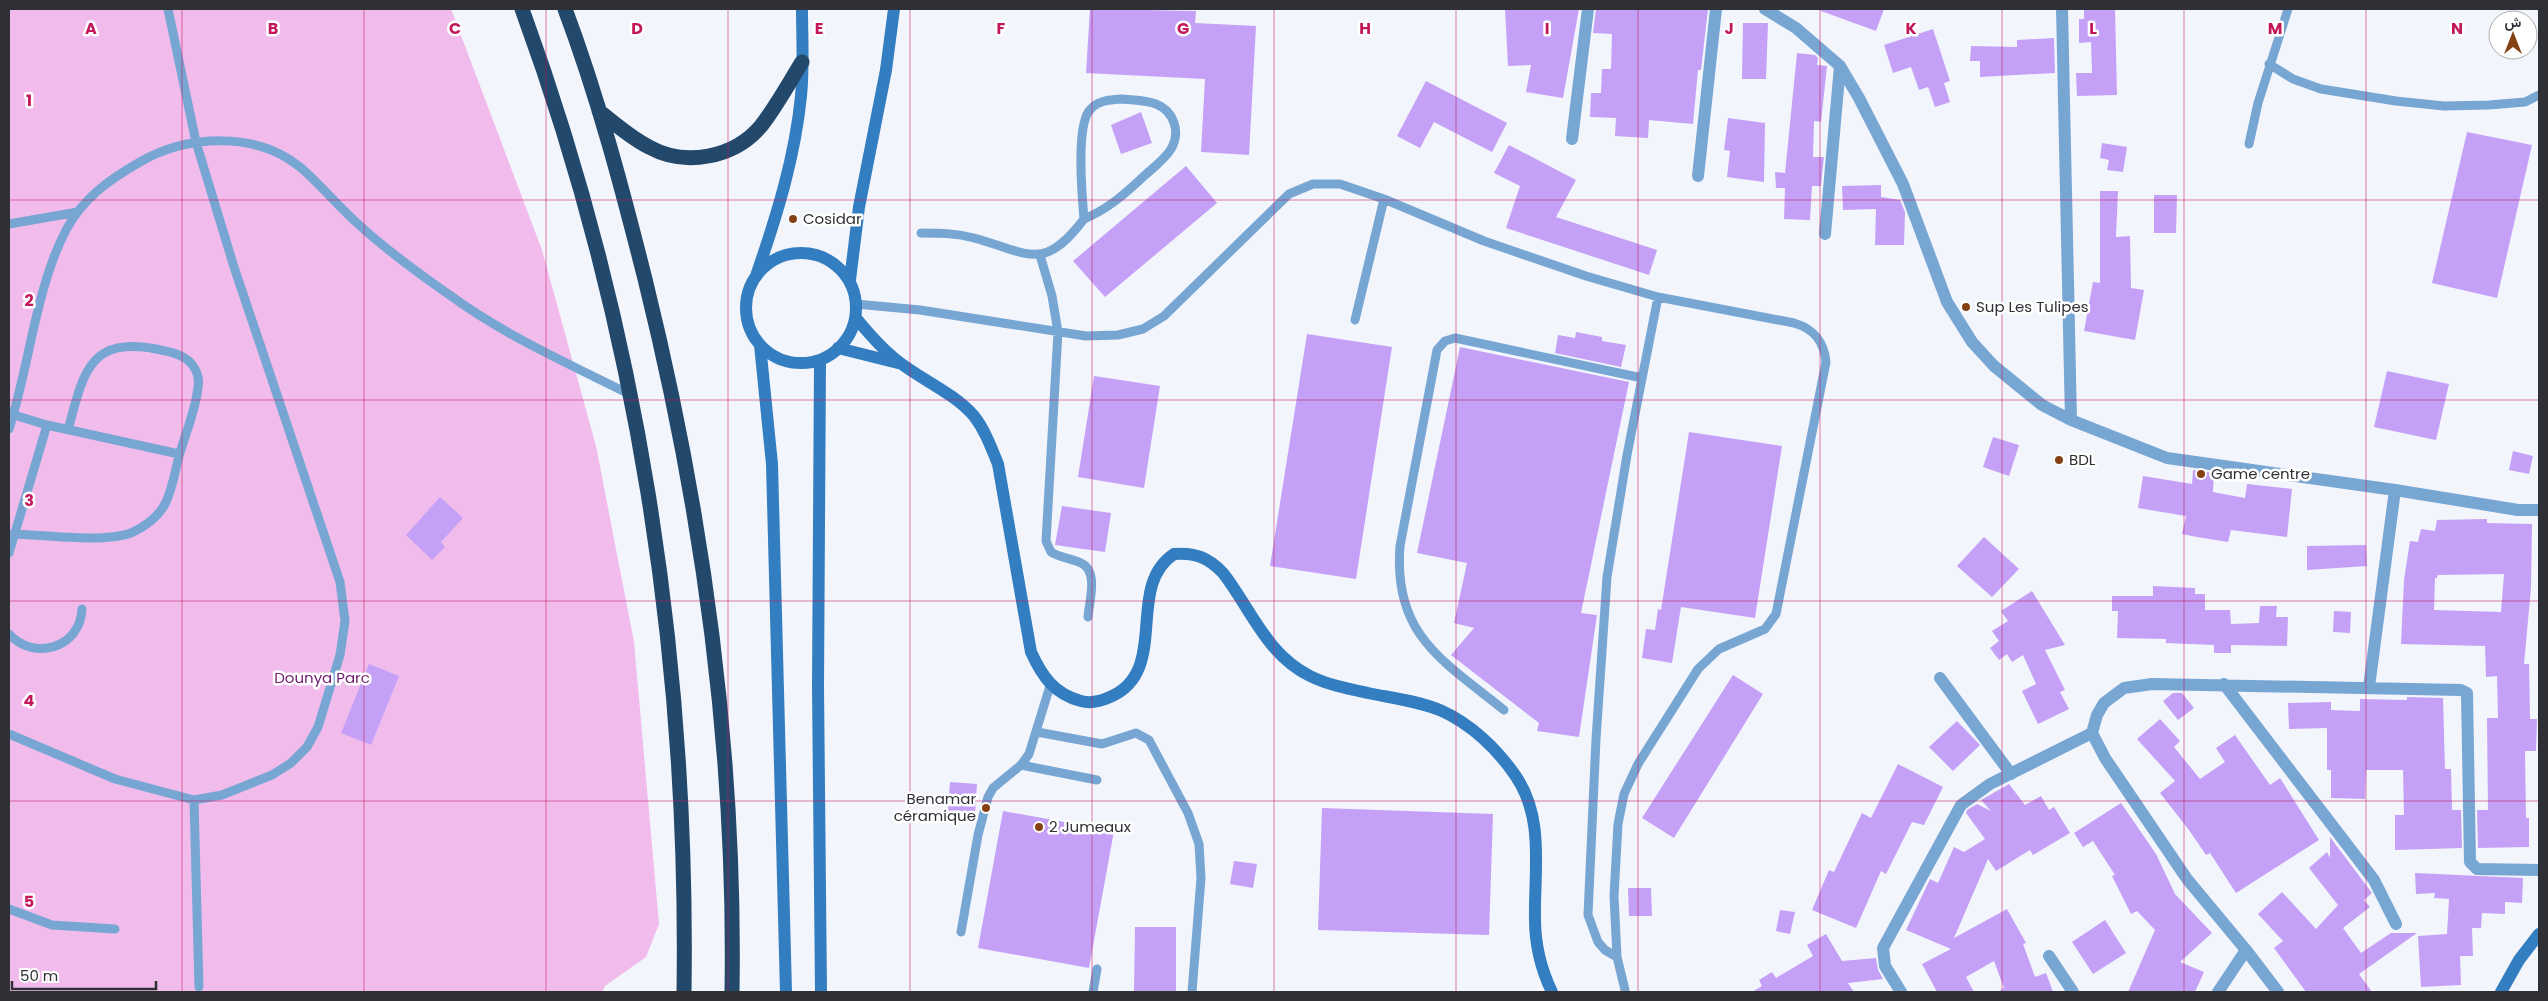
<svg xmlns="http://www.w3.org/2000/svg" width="2548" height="1001" viewBox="0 0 2548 1001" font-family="Poppins,Vazirmatn,sans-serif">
  <rect width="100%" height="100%" fill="#f3f5fd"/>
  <path fill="#f1bcec" d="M9 9H451L542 250 596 446 634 642 659 924 646 957 605 986 602 992H9Z"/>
  <path fill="#c4a1f7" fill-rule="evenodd" d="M1090 9 1196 11 1195 23 1256 26 1249 155 1201 152 1205 79 1086 73Z
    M1505 9H1579L1563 98 1526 92 1531 65 1508 66Z
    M1596 9H1708L1701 70H1698L1693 124 1649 120 1648 138 1615 136 1616 118 1590 117 1591 93H1601L1602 69H1611L1612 34 1593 33Z
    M1821 9H1884L1876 31 1821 11Z
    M2084 9H2115L2117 95 2077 96 2076 73H2092L2091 42 2079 43V19H2084Z
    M1743 23H1768L1766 79H1742Z
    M1933 29 1950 81 1944 83 1950 102 1935 107 1928 87 1919 90 1911 67 1893 73 1884 45Z
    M2054 38 2055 73 1980 77V61H1970L1971 46 2017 47V40Z
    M1797 53 1815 55 1818 58 1817 65 1827 66 1821 122 1814 121 1813 157H1824L1822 175H1812H1822L1821 186H1812L1810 220 1784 219 1785 188H1776L1775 172 1785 173Z
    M1426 81 1507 123 1492 152 1434 122 1420 148 1397 136Z
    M1141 112 1152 143 1121 154 1111 125Z
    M1728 118 1765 123 1764 182 1727 177 1730 151 1724 150Z
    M2467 132 2532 145 2497 298 2432 283Z
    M2102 143 2127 147 2123 172 2107 170 2109 160 2100 158Z
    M1509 145 1576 180 1556 217 1657 250 1649 275 1506 228 1520 186 1494 173Z
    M1186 166 1217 203 1105 297 1073 261Z
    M1881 185V197L1900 200 1905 212 1904 245H1875L1876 209 1843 210 1842 186Z
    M2100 191H2118L2116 237 2130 236 2131 288 2144 290 2135 340 2084 331 2093 282 2100 283Z
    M2154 195H2177L2176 233H2154Z
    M1576 332 1602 337V341L1626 345 1621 367 1555 353 1558 335 1575 338Z
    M1307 334 1392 347 1356 579 1270 566Z
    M1460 347 1629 382 1581 613 1597 615 1579 737 1537 731 1539 723 1451 655 1474 628 1454 623 1467 563 1417 553Z
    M2387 371 2449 384 2436 440 2374 427Z
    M1094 376 1160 386 1144 488 1078 477Z
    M1689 432 1782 446 1755 618 1681 607 1672 663 1642 658 1646 629 1655 630 1658 609 1661 610Z
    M1993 437 2019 445 2009 476 1983 467Z
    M2513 451 2533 456 2529 474 2509 470Z
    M2193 470 2214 473 2213 492 2245 498 2247 484 2292 489 2287 537 2231 530 2228 542 2197 537 2182 534 2186 516 2138 508 2143 476 2192 484Z
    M440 497 463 518 441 542 445 547 432 560 406 535Z
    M1062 506 1111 513 1105 552 1055 545Z
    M2487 519V523L2532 524 2531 588 2524 664H2529L2530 719H2537L2536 751H2525L2526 818H2529V847L2478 848 2477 810H2488L2487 718H2498L2497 676 2486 677 2485 646 2401 644 2404 580 2410 541 2418 542 2421 529 2435 531 2437 520ZM2504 574 2501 612 2434 610 2435 578H2437L2438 575Z
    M1984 537 2019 569 1992 597 1957 566Z
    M2366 545 2367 566 2307 570V546Z
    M2153 586 2195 588V594H2205V610H2230L2231 624 2259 623 2260 606H2277L2276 617H2288L2287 646 2231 645V653H2214V645L2166 643V639L2117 638 2118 611H2112V596H2153Z
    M2032 591 2065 645 2045 650 2065 690 2060 692 2069 709 2038 724 2022 691 2036 684 2023 655 2012 662 2007 654 1999 660 1990 648 1999 641 1992 631 2008 621 2001 611Z
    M2334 611 2351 612 2350 633 2333 632Z
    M369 664 399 676 371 745 341 733Z
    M1733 675 1763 694 1674 838 1642 818Z
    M2173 693H2182L2194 708 2178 720 2163 701Z
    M2407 697 2443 698 2445 769H2451L2452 810H2461L2462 848 2395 850V815H2404L2403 770H2366L2365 799 2331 798V770H2327V728L2289 729 2288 703 2331 702V710L2360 711V699L2407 700Z
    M2160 719 2180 741 2174 747 2200 779 2225 762 2216 748 2235 735 2270 785 2280 778 2319 840 2236 893 2210 853 2206 855 2189 830 2160 793 2175 781 2137 739Z
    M1957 721 1980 745 1953 771 1929 747Z
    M1898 764 1943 787 1924 825 1912 822 1886 874 1881 871 1856 928 1812 910 1829 870 1834 872 1862 813 1871 818Z
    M950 782 977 784 975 813 948 811Z
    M2009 784 2025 805 2041 796 2049 810 2054 807 2070 833 2033 855 2030 850 1996 871 1988 859 1954 938 2007 909 2026 943 2023 944 2035 977 2046 973 2053 992H1998L2004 988 1994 961 1966 977 1974 992H1937L1922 964 1951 949 1906 930 1930 879 1938 883 1954 847 1964 852 1985 839 1966 813 1967 810 1977 804 1991 811 1981 800Z
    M2121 803 2156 854 2175 894 2212 933 2180 962 2204 972 2195 992H2128L2155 930 2137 911 2131 914 2112 876 2115 875 2093 841 2083 847 2074 833Z
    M1322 808 1493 814 1489 935 1318 930Z
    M1003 811 1114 831 1089 968 978 948Z
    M2330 837 2372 893 2364 900 2370 907 2343 928 2361 953 2391 933H2417L2359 974 2372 992H2306L2274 948 2283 941 2258 914 2282 892 2316 929 2338 905 2309 868 2327 852 2330 858Z
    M1234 861 1257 864 1253 888 1230 884Z
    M2415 873 2523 878 2522 903 2505 902V914L2482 913 2481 928H2472L2473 956H2460L2461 985 2421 987 2418 936 2447 934 2449 899 2434 898 2435 893 2416 894Z
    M1628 888H1651L1652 916H1629Z
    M1780 910 1795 912 1790 934 1776 931Z
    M2105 920 2126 953 2093 974 2072 942Z
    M1135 927H1176V992H1134Z
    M1826 934 1842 961 1876 958 1878 970 1883 979 1848 983 1854 992H1752L1762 986 1759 980 1772 972 1776 978 1813 956 1807 945Z"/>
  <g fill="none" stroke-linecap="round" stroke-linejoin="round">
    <path stroke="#78a6d3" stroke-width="9" d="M2269 64 2293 79 2321 89 2396 101 2444 106 2489 105 2525 102 2539 95
      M1121 99C1132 100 1145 100 1156 104 1174 111 1181 132 1171 149 1165 159 1153 168 1144 176 1125 194 1108 209 1084 219 1082 196 1076 129 1089 111 1097 100 1110 100 1121 99Z
      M2249 144 2258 103 2288 9
      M9 224 78 212
      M921 233C939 233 956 233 974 238 1029 253 1043 273 1084 219
      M1040 255 1052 296 1058 332 1046 541 1051 552C1060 558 1071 558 1081 563 1099 571 1089 602 1088 617
      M856 304 920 310 1086 336 1118 335 1143 329 1164 316 1289 194 1313 184H1340L1384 199 1484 241 1586 276 1658 297 1794 323C1814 329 1824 341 1826 362L1776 614 1765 629 1719 649 1698 669 1638 764 1624 794 1618 824 1614 896 1617 957 1625 990
      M1355 320 1384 199
      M14 415 47 425 179 454
      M9 429C29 367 36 287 66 230 83 198 110 179 140 162 187 135 256 131 300 167 320 184 337 205 357 223 386 250 418 273 451 296 506 336 569 364 629 394
      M13 534C44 535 103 543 131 533 144 527 158 517 165 504 173 489 175 469 180 453 186 432 196 409 198 387 199 381 198 374 195 369 187 354 170 352 156 349 88 336 83 375 68 430
      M9 553 47 425
      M9 634C33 661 80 649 82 609
      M1504 710C1443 661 1393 635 1400 546L1437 350 1445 341 1455 338 1642 378
      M1037 732 1102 744 1136 733 1149 740 1188 813 1199 844 1201 878 1192 992
      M9 734 115 779 194 800 222 795 272 775 291 763 307 747 318 727 340 655 345 621 340 582 234 267 196 142 168 9
      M1021 765 1097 780
      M194 800 199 987
      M9 909 52 925 115 929
      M961 932 978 835 988 797 993 788 1021 765 1029 754 1050 686
      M1617 957 1605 950 1598 942 1588 915 1596 739 1607 577 1627 455 1658 297
      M1093 992 1097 969"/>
    <path stroke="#78a6d3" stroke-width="12" d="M1765 9 1796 28 1840 66 1859 98 1903 184 1947 302 1972 342 1994 366 2042 405 2071 420 2167 458 2395 490 2518 510H2539
      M2062 9 2071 420
      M1572 139 1588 9
      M1698 176 1716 9
      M1825 234 1840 66
      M1940 678 2011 774
      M2224 684 2374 880 2396 924
      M2369 687 2395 490
      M2049 956 2073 992
      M1901 992 1885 966 1883 948 1961 805 1990 784 2092 733
      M2218 992 2246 950
      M2278 992 2246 950 2187 879 2105 758 2092 733 2097 715 2104 703 2124 688 2152 684 2461 690 2467 693 2470 862 2477 869 2539 870"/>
    <path stroke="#337ec0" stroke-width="12" d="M746 308a55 55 0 1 1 110 0a55 55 0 1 1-110 0Z
      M757 273C777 215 795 157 801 96 804 67 802 38 802 9
      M850 280 859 207 886 70 894 9
      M856 318C869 334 883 350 899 362 922 380 954 393 974 416 985 430 991 447 998 464L1031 652C1042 676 1054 694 1081 701 1091 704 1101 701 1110 697 1171 671 1124 587 1174 554 1195 552 1209 558 1223 573 1251 609 1266 654 1310 676 1328 685 1349 689 1368 693 1392 698 1419 701 1442 711 1471 724 1497 749 1515 775 1545 818 1534 870 1535 919 1535 945 1541 969 1552 992
      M760 345 772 464 786 992
      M838 348 898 363
      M820 360 818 686 821 992
      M2501 992 2519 960 2539 934"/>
    <path stroke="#22486b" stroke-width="15" d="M522 9C637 323 689 658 684 992
      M565 9C598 97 622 188 645 279 703 513 736 751 732 992
      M599 111C615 124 631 138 649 147 685 167 734 158 761 126 776 107 789 83 802 62"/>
  </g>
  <path fill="none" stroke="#c2185b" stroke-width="1" stroke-opacity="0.55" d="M182 9V992M364 9V992M546 9V992M728 9V992M910 9V992M1092 9V992M1274 9V992M1456 9V992M1638 9V992M1820 9V992M2002 9V992M2184 9V992M2366 9V992M9 200H2539M9 400H2539M9 601H2539M9 801H2539"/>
  <g fill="#854114" stroke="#fff" stroke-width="2">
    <circle cx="793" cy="219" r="5"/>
    <circle cx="1966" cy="307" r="5"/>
    <circle cx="2059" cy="460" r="5"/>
    <circle cx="2201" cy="474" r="5"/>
    <circle cx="986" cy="808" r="5"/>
    <circle cx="1039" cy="827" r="5"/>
  </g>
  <g text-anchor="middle" stroke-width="5" stroke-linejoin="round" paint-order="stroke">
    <g font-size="15" fill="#2f3035" stroke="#fff" text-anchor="start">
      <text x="803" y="224">Cosidar</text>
      <text x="1976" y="312">Sup Les Tulipes</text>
      <text x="2069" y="465">BDL</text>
      <text x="2211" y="479">Game centre</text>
      <text x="976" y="804" text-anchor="end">Benamar<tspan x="976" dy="17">céramique</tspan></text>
      <text x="1049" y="832">2 Jumeaux</text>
    </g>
    <g font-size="15" fill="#762073" stroke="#fff">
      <text x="322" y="683">Dounya Parc</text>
    </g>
  </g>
  <g font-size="16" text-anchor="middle" font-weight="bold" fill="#c2185b" stroke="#fff" stroke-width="5" stroke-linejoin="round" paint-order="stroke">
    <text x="91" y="34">A</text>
    <text x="273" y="34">B</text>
    <text x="455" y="34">C</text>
    <text x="637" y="34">D</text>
    <text x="819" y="34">E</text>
    <text x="1001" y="34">F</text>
    <text x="1183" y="34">G</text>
    <text x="1365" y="34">H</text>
    <text x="1547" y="34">I</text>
    <text x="1729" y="34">J</text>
    <text x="1911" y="34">K</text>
    <text x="2093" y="34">L</text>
    <text x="2275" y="34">M</text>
    <text x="2457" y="34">N</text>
    <text x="29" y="106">1</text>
    <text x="29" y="306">2</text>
    <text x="29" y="506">3</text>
    <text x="29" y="706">4</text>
    <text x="29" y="907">5</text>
  </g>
  <rect width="2548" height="1001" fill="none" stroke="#2f3035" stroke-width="20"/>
  <g transform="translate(2513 35)"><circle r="24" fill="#ffffff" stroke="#acacae"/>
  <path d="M0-4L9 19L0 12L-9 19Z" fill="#854114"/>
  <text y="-8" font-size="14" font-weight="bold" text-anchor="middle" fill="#2f3035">ش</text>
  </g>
  <path d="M12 981v8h144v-8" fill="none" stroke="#2f3035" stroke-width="2.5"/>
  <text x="20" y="981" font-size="15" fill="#2f3035" stroke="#ffffff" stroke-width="4" paint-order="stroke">50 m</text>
</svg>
